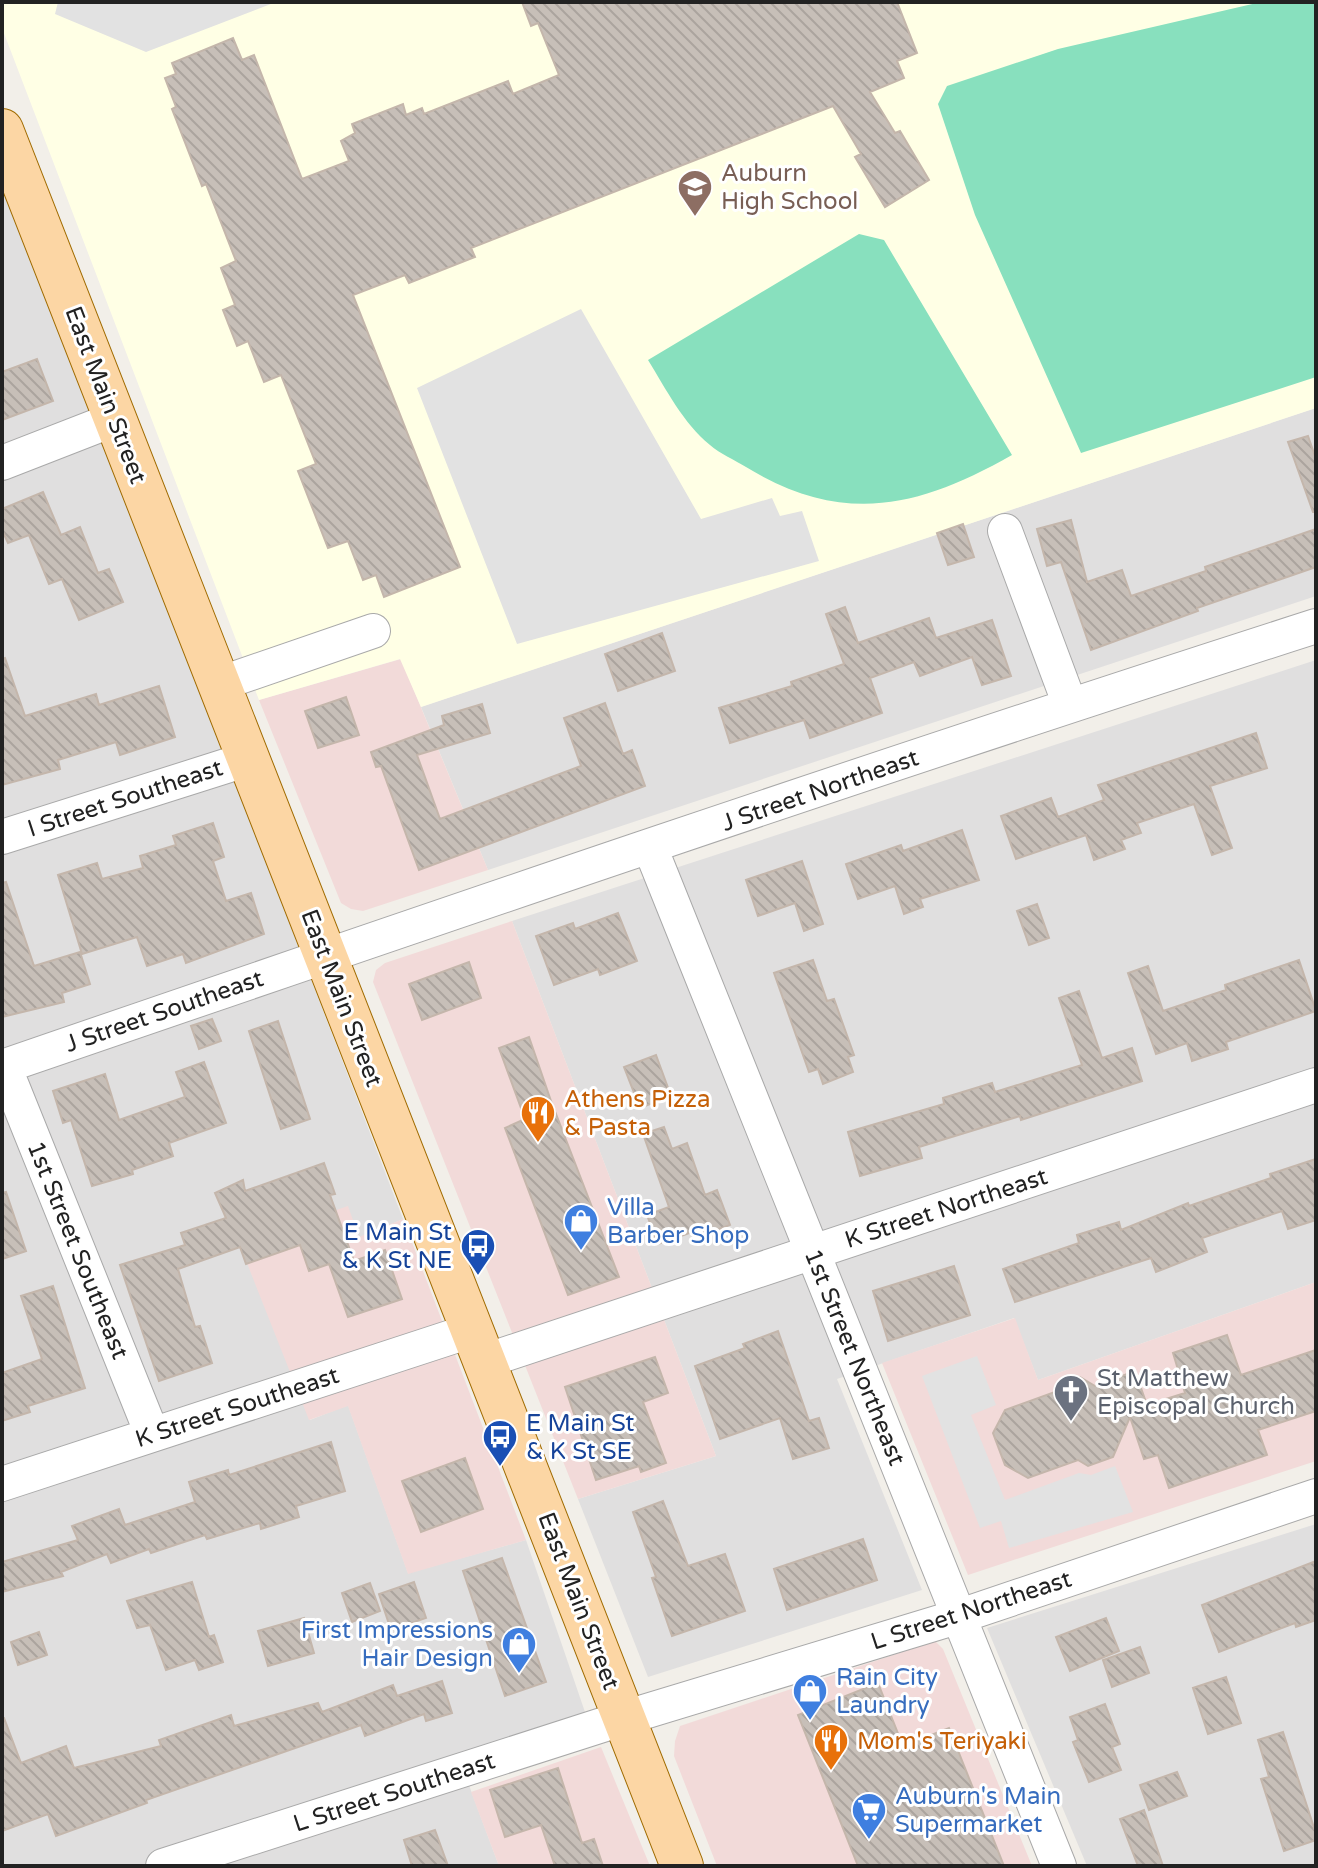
<svg xmlns="http://www.w3.org/2000/svg" width="1318" height="1868" viewBox="0 0 1318 1868" font-family="'Varela Round',sans-serif">
  <defs>
    <pattern id="building-back-hatch" width="6" height="6" patternUnits="userSpaceOnUse" patternTransform="scale(2)"><rect width="6" height="6" fill="#c7bfb8"/><path d="M-1 5l2 2M0 0l6 6M5-1l2 2" fill="none" stroke="#aba49e"/></pattern>
  </defs>
  <rect width="100%" height="100%" fill="#f2efe9"/>
  <path fill="#e0dfdf" d="M2 173 403 1219 359 1238 347 1206 310 1420 348 1405 408 1573 526 1540 586 1715 460 1761 499 1866H2Z
    M1316 408V596L488 870 421 707Z
    M1316 660V1282L1038 1380 1014 1318 837 1379 922 1590 648 1677 578 1499 716 1456 512 921Z
    M1316 1524V1866H1087L987 1628Z"/>
  <path fill="#f2dad9" d="M401 659 488 870 363 911 351 909 341 903 259 700Z
    M512 921 716 1456 578 1499 373 982 376 970 385 963Z
    M348 1206 359 1237 403 1219 526 1540 408 1574 348 1406 309 1420 239 1243Z
    M1316 1282V1461L968 1575 882 1363 1015 1318 1038 1380Z
    M935 1641 943 1649 1032 1866H717L674 1756 675 1741 680 1726Z
    M601 1747 650 1866H499L471 1792Z"/>
  <path fill="#ffffe5" d="M2 2H1316V408L421 707 400 659 259 700 2 28Z"/>
  <path fill="#88e0be" d="M1261 2H1316V377L1081 453 975 215 938 104 947 86 1058 49Z
    M859 234 884 240 1012 455C919 508 843 526 746 467 735 460 720 454 710 445 683 423 666 389 648 360Z"/>
  <path fill="#e2e2e2" d="M58 2H276L146 52 55 14Z
    M581 309 701 519 772 498 780 516 802 511 819 561 517 644 417 388Z
    M977 1356 996 1405 971 1415 1005 1500 1079 1473 1091 1475 1115 1466 1133 1512 1009 1548 1001 1521 980 1528 922 1376Z"/>
  <path fill="url(#building-back-hatch)" stroke="#c4b6ab" stroke-width="2" d="M522 2H897L917 53 897 61 904 78 870 92 895 133 900 131 929 180 885 207 855 157 861 154 833 106 471 248 475 257 409 283 405 275 353 295 460 567 384 597 376 575 363 580 348 541 328 548 298 471 316 464 281 375 264 382 248 341 237 346 223 310 235 305 221 268 236 261 206 184 202 186 172 109 176 107 165 78 176 74 172 63 233 38 242 60 254 55 302 179 349 161 341 141 355 133 352 124 403 104 406 115 422 108 424 114 508 81 513 94 559 75 538 23 531 26Z
    M37 359 53 401 2 420V372Z
    M1308 436 1316 459V512H1313L1288 442Z
    M43 492 61 535 80 527 98 573 109 569 123 602 79 620 62 579 49 584 29 535 8 543 2 530V509Z
    M1071 520 1087 582 1122 570 1131 596 1206 571 1205 567 1316 529V567L1197 608 1198 611 1091 650 1061 562 1047 566 1037 529Z
    M963 524 974 557 948 565 937 533Z
    M845 607 858 643 929 618 936 638 992 620 1011 676 982 685 972 657 920 676 914 662 870 678 882 713 810 738 804 720 730 743 719 708 792 686 791 682 844 664 826 614Z
    M662 633 675 671 618 691 605 654Z
    M5 658 25 716 96 694 99 705 159 686 175 737 120 755 116 742 58 760 60 769 2 785V659Z
    M346 697 359 735 318 748 305 711Z
    M605 703 623 754 632 750 645 786 419 870 381 766 376 767 371 752 444 725 442 716 482 704 490 733 417 755 440 819 581 766 564 718Z
    M1256 733 1267 768 1210 786 1232 848 1212 855 1194 804 1137 823 1141 833 1121 840 1125 849 1094 860 1086 835 1016 859 1001 816 1051 798 1058 817 1104 800 1098 785Z
    M213 823 224 857 213 861 226 901 251 893 264 934 186 963 183 954 147 966 137 937 82 954 58 875 97 863 102 879 143 868 140 856 176 845 173 836Z
    M962 830 979 880 920 899 923 907 904 914 895 886 858 899 846 864 901 845 903 851Z
    M802 861 823 924 804 931 795 903 758 916 746 880Z
    M6 882 34 966 80 952 90 984 62 993 64 1002 2 1017V883Z
    M1037 904 1049 938 1029 945 1017 911Z
    M618 913 637 961 600 975 598 969 554 985 536 936 573 923 575 929Z
    M813 960 827 1001 834 999 854 1055 848 1057 853 1072 823 1084 818 1069 809 1072 774 973Z
    M1299 960 1316 1011 1226 1042 1228 1049 1192 1061 1187 1043 1156 1054 1128 973 1148 966 1163 1011 1226 990 1225 985Z
    M469 962 481 998 422 1020 409 984Z
    M1079 991 1102 1058 1132 1048 1142 1081 1021 1120 1020 1116 919 1147 922 1158 860 1176 848 1132 944 1104 943 1098 992 1083 995 1092 1082 1065 1059 998Z
    M212 1019 221 1041 199 1049 191 1026Z
    M278 1021 310 1119 281 1129 249 1031Z
    M529 1037 551 1101 619 1277 568 1295 505 1128 525 1119 499 1048Z
    M656 1055 671 1096 640 1108 624 1067Z
    M204 1062 226 1123 169 1143 173 1156 132 1170 133 1174 92 1186 71 1120 63 1123 53 1091 105 1074 119 1120 185 1097 176 1072Z
    M664 1127 672 1149 687 1143 705 1195 717 1190 730 1225 697 1237 695 1231 658 1244 647 1215 669 1207 643 1134Z
    M1316 1159V1220L1288 1229 1282 1211 1202 1238 1207 1252 1156 1272 1151 1258 1015 1302 1003 1269 1079 1243 1077 1235 1119 1222 1121 1230 1188 1203 1189 1206 1271 1178 1270 1174Z
    M324 1163 335 1194 330 1195 354 1261 385 1250 402 1299 348 1317 329 1264 309 1271 300 1245 246 1264 240 1247 178 1269 195 1327 200 1326 212 1363 159 1381 120 1265 185 1245 181 1233 226 1218 215 1193 243 1180 245 1191Z
    M6 1192 26 1251 2 1259V1193Z
    M954 1266 970 1315 888 1341 873 1291Z
    M53 1286 85 1388 28 1406 30 1412 2 1421V1373L42 1359 21 1296Z
    M778 1331 809 1421 819 1418 829 1448 793 1459 780 1418 720 1439 695 1366 745 1348 743 1344Z
    M1227 1335 1241 1375 1316 1350V1411L1258 1430 1267 1455 1169 1488 1158 1455 1144 1459 1130 1417 1113 1457 1088 1466 1078 1460 1028 1478 1005 1465 993 1433 1005 1410 1055 1392 1060 1384 1080 1377 1095 1386 1135 1371 1147 1405 1185 1393 1173 1353Z
    M655 1357 668 1393 643 1402 666 1463 641 1472 639 1466 596 1480 565 1387Z
    M331 1442 345 1491 296 1506 299 1517 261 1529 260 1523 207 1539 205 1535 151 1553 149 1549 111 1563 107 1554 61 1572 63 1576 2 1592V1562L78 1540 72 1526 119 1509 125 1525 195 1502 189 1482 228 1470 229 1475Z
    M465 1458 483 1509 421 1532 402 1481Z
    M663 1501 688 1566 725 1554 745 1611 672 1636 652 1578 656 1577 633 1512Z
    M863 1539 877 1580 787 1610 774 1569Z
    M502 1558 546 1682 505 1696 463 1571Z
    M1316 1561V1620L1296 1627 1295 1623 1219 1652 1202 1605Z
    M192 1582 209 1637 214 1635 223 1662 199 1670 195 1660 166 1670 150 1625 137 1628 127 1601Z
    M414 1582 426 1618 391 1630 379 1594Z
    M370 1583 380 1611 352 1622 342 1593Z
    M304 1618 314 1653 268 1666 258 1631Z
    M1106 1618 1119 1651 1070 1671 1056 1637Z
    M39 1632 47 1655 18 1665 11 1642Z
    M1140 1647 1149 1673 1112 1687 1103 1660Z
    M1226 1677 1241 1723 1208 1734 1193 1688Z
    M442 1681 452 1713 426 1721 424 1714 365 1736 361 1725 146 1800 147 1803 56 1836 48 1814 2 1831V1718H4L21 1763 66 1746 74 1768 161 1746 159 1740 231 1715 234 1726 318 1703 322 1712 393 1685 397 1696Z
    M878 1683 903 1746 949 1728 1004 1866H858L798 1715Z
    M1105 1704 1120 1744 1112 1747 1121 1770 1089 1782 1073 1742 1078 1740 1070 1717Z
    M1283 1732 1316 1834V1840L1284 1851 1261 1779 1269 1777 1258 1740Z
    M558 1768 582 1843 594 1839 603 1866H555L541 1825 505 1837 490 1790Z
    M1177 1772 1187 1796 1149 1810 1140 1785Z
    M1144 1810 1163 1866H1138L1120 1819Z
    M435 1830 448 1866H412L404 1840Z"/>
  <g fill="none" stroke-linecap="round" stroke-linejoin="round">
    <defs>
      <path id="minor" d="M2 463 115 419
        M1005 531 1070 705
        M219 684 373 631
        M2 837 248 759
        M650 847 1059 1866
        M4 1066 152 1434
        M2 1067C439 917 876 767 1316 626
        M485 1361 1316 1085
        M2 1484 473 1330
        M163 1866 624 1718 960 1616 1316 1496"/>
      <path id="major" d="M2 130 682 1866"/>
    </defs>
    <use href="#minor" stroke="#a9a9a9" stroke-width="36"/>
    <use href="#major" stroke="#a06b00" stroke-width="44"/>
    <use href="#minor" stroke="#fff" stroke-width="34"/>
    <use href="#major" stroke="#fcd6a4" stroke-width="42"/>
  </g>
  <defs>
    <symbol id="school-pin" viewBox="-11 -11 22 30"><path d="M0 17L-7.5 6A9.5 9.5 0 1 1 7.5 6Z" fill="#8d6e63" stroke="#fff"/><path d="M0-5L7-2L0 1L-7-2ZM-4 1L0 2.5L4 1V4Q0 6-4 4Z" fill="#fff"/></symbol>
    <symbol id="restaurant-pin" viewBox="-11 -11 22 30"><path d="M0 17L-7.5 6A9.5 9.5 0 1 1 7.5 6Z" fill="#e8710a" stroke="#fff"/><path d="M-5-6h1v4h1v-4h1v4h1v-4h1v5L-1.5 .5V6h-2V.5L-5-1ZM5-6V6H3V1.5H1.5Q1.5-4 5-6Z" fill="#fff"/></symbol>
    <symbol id="shop-pin" viewBox="-11 -11 22 30"><path d="M0 17L-7.5 6A9.5 9.5 0 1 1 7.5 6Z" fill="#3f7fe0" stroke="#fff"/><path d="M-5-2.5h2.3a2.7 3.5 0 0 1 5.4 0H5L5.5 6h-11ZM-1.5-2.5h3a1.5 2.3 0 0 0-3 0Z" fill="#fff"/></symbol>
    <symbol id="bus-pin" viewBox="-11 -11 22 30"><path d="M0 17L-7.5 6A9.5 9.5 0 1 1 7.5 6Z" fill="#1a4fb4" stroke="#fff"/><path d="M-5-6H5V4H4V6H2V4H-2V6H-4V4H-5ZM-3.5-4V0h7V-4ZM-3.5 1.2v1.5H-2V1.2ZM2 1.2v1.5H3.5V1.2Z" fill="#fff"/></symbol>
    <symbol id="church-pin" viewBox="-11 -11 22 30"><path d="M0 17L-7.5 6A9.5 9.5 0 1 1 7.5 6Z" fill="#6b7280" stroke="#fff"/><path d="M-1.2-6h2.4v3.5h3.3v2.4h-3.3V6h-2.4V-.1h-3.3v-2.4h3.3Z" fill="#fff"/></symbol>
    <symbol id="supermarket-pin" viewBox="-11 -11 22 30"><path d="M0 17L-7.5 6A9.5 9.5 0 1 1 7.5 6Z" fill="#3f7fe0" stroke="#fff"/><path d="M-6-5.5h2.5l.6 2H6L4.5 2H-2.5L-4.4-4H-6ZM-1.5 3.2a1.3 1.3 0 1 0 .1 0ZM3 3.2a1.3 1.3 0 1 0 .1 0Z" fill="#fff"/></symbol>
  </defs>
  <g fill-rule="evenodd">
    <use href="#school-pin" x="675" y="167" width="40" height="54"/>
    <use href="#restaurant-pin" x="518" y="1093" width="40" height="54"/>
    <use href="#shop-pin" x="561" y="1201" width="40" height="54"/>
    <use href="#bus-pin" x="458" y="1226" width="40" height="54"/>
    <use href="#church-pin" x="1051" y="1372" width="40" height="54"/>
    <use href="#bus-pin" x="480" y="1417" width="40" height="54"/>
    <use href="#shop-pin" x="499" y="1624" width="40" height="54"/>
    <use href="#shop-pin" x="790" y="1671" width="40" height="54"/>
    <use href="#restaurant-pin" x="811" y="1721" width="40" height="54"/>
    <use href="#supermarket-pin" x="849" y="1790" width="40" height="54"/>
  </g>
  <g text-anchor="middle" stroke-width="6" stroke-linejoin="round" paint-order="stroke">
    <g font-size="24" fill="#785e54" stroke="#fff" text-anchor="start">
      <text x="721" y="181">Auburn<tspan x="721" dy="28">High School</tspan></text>
    </g>
    <g font-size="24" fill="#222" stroke="#fff">
      <text transform="translate(106 395) rotate(69)" y="8">East Main Street</text>
      <text transform="translate(820 790) rotate(-19)" y="8">J Street Northeast</text>
      <text transform="translate(125 798) rotate(-18)" y="8">I Street Southeast</text>
      <text transform="translate(342 998) rotate(69)" y="8">East Main Street</text>
      <text transform="translate(164 1011) rotate(-19)" y="8">J Street Southeast</text>
      <text transform="translate(946 1208) rotate(-18)" y="8">K Street Northeast</text>
      <text transform="translate(78 1250) rotate(68)" y="8">1st Street Southeast</text>
      <text transform="translate(855 1357) rotate(68)" y="8">1st Street Northeast</text>
      <text transform="translate(237 1407) rotate(-18)" y="8">K Street Southeast</text>
      <text transform="translate(579 1601) rotate(69)" y="8">East Main Street</text>
      <text transform="translate(971 1610) rotate(-18)" y="8">L Street Northeast</text>
      <text transform="translate(394 1792) rotate(-18)" y="8">L Street Southeast</text>
    </g>
    <g font-size="24" fill="#c56008" stroke="#fff" text-anchor="start">
      <text x="564" y="1107">Athens Pizza<tspan x="564" dy="28">&amp; Pasta</tspan></text>
      <text x="857" y="1749">Mom's Teriyaki</text>
    </g>
    <g font-size="24" fill="#366cbe" stroke="#fff" text-anchor="start">
      <text x="607" y="1215">Villa<tspan x="607" dy="28">Barber Shop</tspan></text>
      <text x="493" y="1638" text-anchor="end">First Impressions<tspan x="493" dy="28">Hair Design</tspan></text>
      <text x="836" y="1685">Rain City<tspan x="836" dy="28">Laundry</tspan></text>
      <text x="895" y="1804">Auburn's Main<tspan x="895" dy="28">Supermarket</tspan></text>
    </g>
    <g font-size="24" fill="#164399" stroke="#fff" text-anchor="end">
      <text x="452" y="1240">E Main St<tspan x="452" dy="28">&amp; K St NE</tspan></text>
      <text x="526" y="1431" text-anchor="start">E Main St<tspan x="526" dy="28">&amp; K St SE</tspan></text>
    </g>
    <g font-size="24" fill="#5b616d" stroke="#fff" text-anchor="start">
      <text x="1097" y="1386">St Matthew<tspan x="1097" dy="28">Episcopal Church</tspan></text>
    </g>
  </g>
  <rect width="1318" height="1868" fill="none" stroke="#222222" stroke-width="8"/>
</svg>
